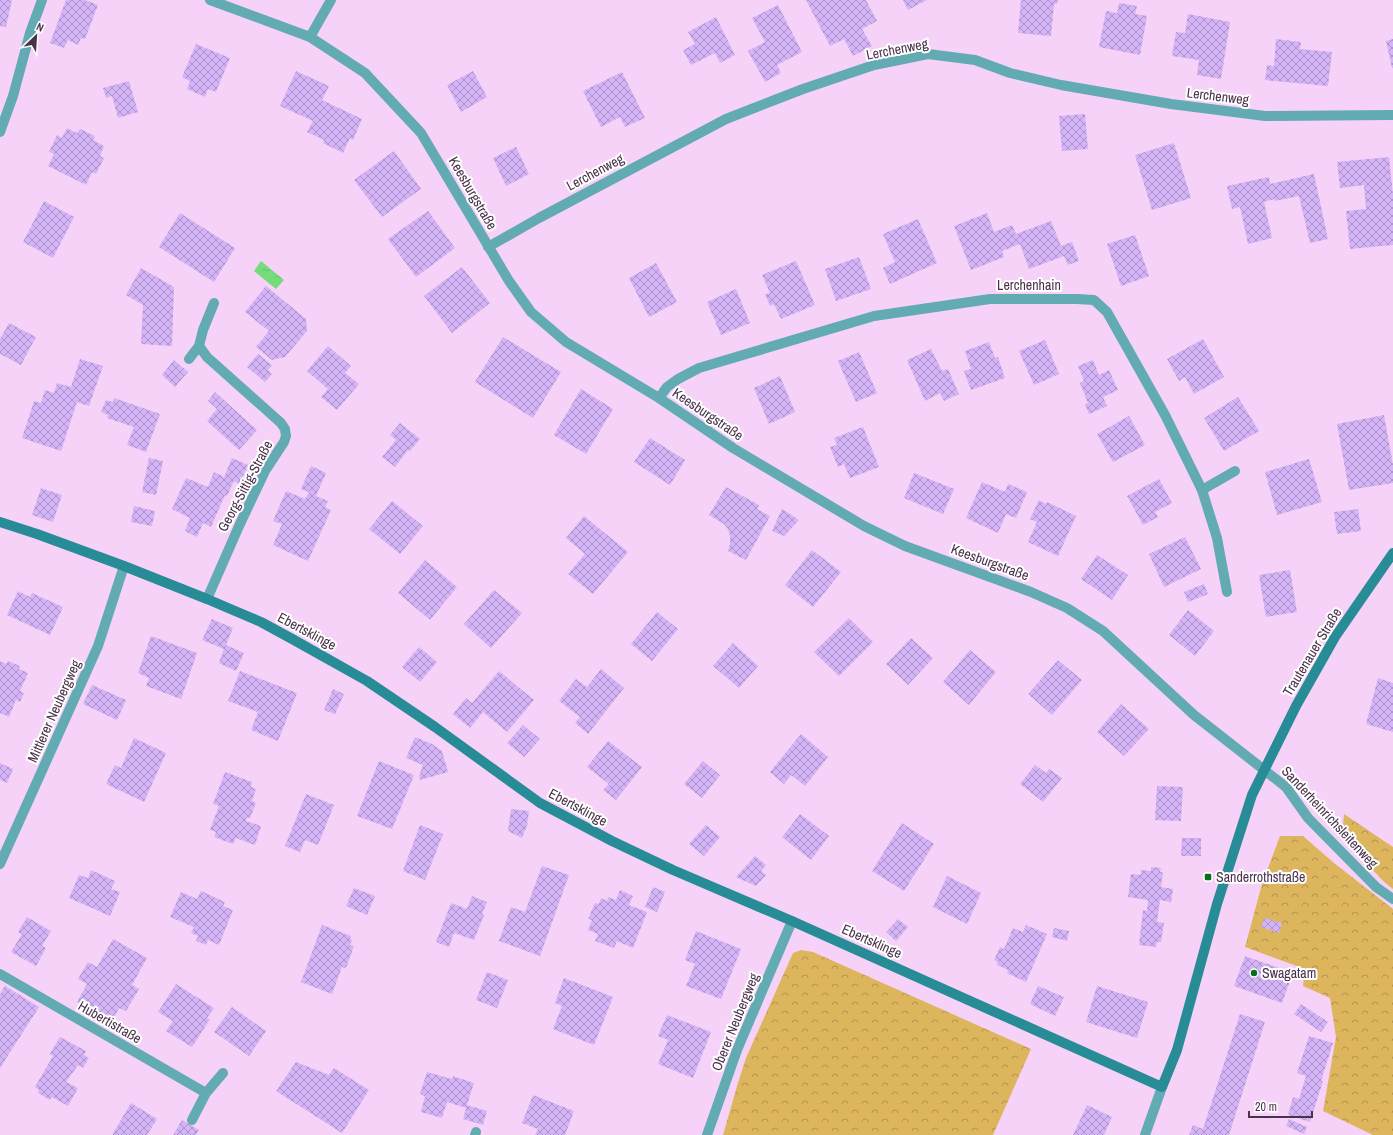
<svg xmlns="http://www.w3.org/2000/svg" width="1393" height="1135" viewBox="0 0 1393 1135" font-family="'Archivo Narrow',sans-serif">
  <defs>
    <pattern id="park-crowns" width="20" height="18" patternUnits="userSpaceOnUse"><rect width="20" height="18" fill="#ddb55d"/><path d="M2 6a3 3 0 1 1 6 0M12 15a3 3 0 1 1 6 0" fill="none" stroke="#b5944f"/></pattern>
    <pattern id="water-ripples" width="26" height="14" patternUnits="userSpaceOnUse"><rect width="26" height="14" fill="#74dc7b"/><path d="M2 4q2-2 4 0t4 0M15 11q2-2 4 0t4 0" fill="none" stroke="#66bd6c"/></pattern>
    <pattern id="building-cross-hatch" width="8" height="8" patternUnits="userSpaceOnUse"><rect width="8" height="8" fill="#d3b4f7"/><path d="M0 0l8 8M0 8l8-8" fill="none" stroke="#ad93ca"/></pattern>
  </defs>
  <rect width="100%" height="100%" fill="#f7d2f8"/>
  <path fill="url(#park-crowns)" d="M1344 814 1393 847V889L1383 881 1342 836Z
    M1280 836H1303L1334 863 1393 909V1135H1373L1323 1111 1336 1037 1330 998 1303 986 1305 969 1245 947 1262 884Z
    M801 950 813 952 1031 1049 993 1135H723L737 1086 746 1058 793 953Z"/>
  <path fill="url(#water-ripples)" d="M261 261 284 280 276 289 254 271Z"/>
  <path fill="url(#building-cross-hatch)" d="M0 0H12L6 27 0 26Z
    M66 0H85L98 5 85 39 81 38 78 45 68 40 64 48 50 43Z
    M806 0H866L877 21 862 29 872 46 853 56 844 39 830 46Z
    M903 0H927L908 10Z
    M1021 0H1058L1057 4H1054L1051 36 1018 33Z
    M1119 3 1137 6 1135 14 1147 16 1140 55 1099 47 1106 11 1117 13Z
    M778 5 802 52 777 65 781 73 765 82 748 51 765 42 752 18Z
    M1188 14 1230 22 1221 79 1197 75 1199 60 1172 56 1176 32 1185 33Z
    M716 17 735 55 720 63 715 53 691 65 683 50 695 44 688 32Z
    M1276 39 1301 42 1300 49 1332 52 1328 86 1265 80 1267 65 1274 66Z
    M1393 39V68H1392L1386 41Z
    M196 44 230 58 216 92 208 89 205 97 187 89 190 81 182 77Z
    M296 71 329 86 322 100 362 119 353 140 350 138 343 153 323 143 324 140 307 132 313 121 280 106Z
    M473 71 487 97 461 112 447 85Z
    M622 72 645 118 625 127 620 117 601 127 583 91Z
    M129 81 138 112 118 118 112 96 106 98 103 88Z
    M1085 114 1088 149 1062 151 1059 116Z
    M67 128 77 133 80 129 95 136 93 140 104 146 100 156 104 158 96 174 92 172 86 185 48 166 54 154 49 152 57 135 62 138Z
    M1174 143 1191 198 1152 210 1135 155Z
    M516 147 529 174 506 186 493 158Z
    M394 151 421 189 382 217 354 180Z
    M1389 157 1393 195V245L1350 249 1346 211 1366 209 1364 185 1340 188 1337 162Z
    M1314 174 1328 239 1310 243 1299 196 1275 201 1274 199 1264 202 1272 238 1248 244 1240 207 1232 209 1227 186 1269 177 1270 184Z
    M44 201 74 217 53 258 23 242Z
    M428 211 455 248 416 277 388 239Z
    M180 213 235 248 214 282 159 247Z
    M987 213 994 232 1012 225 1016 234 1051 221 1061 246 1072 242 1079 261 1068 265 1064 256 1029 269 1020 244 1002 251 1004 257 971 270 954 226Z
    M918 219 937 263 890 284 883 268 895 262 883 234Z
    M1135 235 1149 276 1121 286 1107 244Z
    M859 257 871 289 836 301 825 269Z
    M796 261 815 305 781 319 774 304 770 306 765 294 770 293 762 275Z
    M656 263 677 302 649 317 629 278Z
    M462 267 490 303 452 333 424 296Z
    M141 268 174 287 172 346 141 344 143 305 126 295Z
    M266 286 306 319 307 331 285 357 272 360 256 347 269 331 245 312Z
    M736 289 750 323 721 335 707 302Z
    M9 323 36 337 21 365 0 354V339Z
    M503 337 561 372 533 418 475 382Z
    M1203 339 1224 377 1194 394 1185 377 1179 381 1167 359Z
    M1045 340 1059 374 1034 385 1019 351Z
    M989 342 995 358 998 357 1005 378 971 390 964 371 971 369 965 351Z
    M328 346 351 366 345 373 359 384 337 410 321 397 328 389 307 371Z
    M931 349 942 371 948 369 959 394 944 401 940 393 925 401 907 360Z
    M859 352 877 393 856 402 838 361Z
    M258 354 272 365 268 370 272 374 265 382 247 367Z
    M80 359 103 366 89 406 77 402 61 451 22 438 34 401 41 403 45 390 54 393 57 383 71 387Z
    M174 360 188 372 175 387 162 375Z
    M1093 360 1099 375 1109 370 1118 390 1103 397 1107 406 1089 414 1085 404 1088 403 1080 383 1084 381 1078 366Z
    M780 376 795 412 769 424 754 388Z
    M581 389 613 409 586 454 554 435Z
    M215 392 257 430 239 450 207 421 217 409 208 401Z
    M1238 397 1259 431 1224 451 1204 418Z
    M114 398 160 414 146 452 127 445 134 427 107 418 108 415 101 412 106 400 113 402Z
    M1384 415 1393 465V483L1349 490 1337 424Z
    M1129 416 1145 445 1113 462 1097 434Z
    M400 423 420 439 410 451 408 450 395 467 382 457 396 440 390 435Z
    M863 427 879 467 850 478 844 464 838 467 830 447 837 445 834 438Z
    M650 438 685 460 670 485 634 462Z
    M149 458 163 461 156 495 142 492Z
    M232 458 248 465 240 484 234 481 227 496 225 495 211 527 203 523 197 537 185 531 190 518 172 509 186 478 208 487 214 472 224 477Z
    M1309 459 1322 502 1277 515 1265 472Z
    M311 466 326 473 316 496 328 501 325 507 331 510 308 561 273 545 282 524 273 521 286 491 305 499 309 492 301 489Z
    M914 473 954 489 943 514 904 498Z
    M1159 479 1172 503 1155 512 1158 517 1143 525 1127 496Z
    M982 482 1005 492 1008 484 1027 492 1016 518 1006 514 998 533 966 518Z
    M726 487 759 505 757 509 770 516 746 560 728 551 730 544V536L728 529 724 524 709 515Z
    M41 488 62 495 53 522 32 515Z
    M1039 500 1046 504 1047 502 1076 516 1058 556 1028 542 1037 522 1030 519Z
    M392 501 423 526 400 554 369 529Z
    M134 506 155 511 152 526 131 522Z
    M782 509 799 520 784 536 772 531Z
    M1358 509 1361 531 1337 534 1334 512Z
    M584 516 628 552 593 594 568 574 585 554 566 538Z
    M1185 537 1201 569 1164 587 1149 554Z
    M812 550 841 572 813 607 785 585Z
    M1097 555 1128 575 1112 600 1081 579Z
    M425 560 457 587 430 620 398 593Z
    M1290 570 1297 612 1266 617 1259 575Z
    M1204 584 1208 594 1188 602 1184 592Z
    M494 590 522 613 491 648 464 624Z
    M18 591 30 597 32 593 63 607 50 635 7 615Z
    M1188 610 1214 631 1195 656 1169 635Z
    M657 612 678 629 652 661 631 644Z
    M849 618 873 642 839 676 814 652Z
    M212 619 233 628 226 645 244 653 236 671 219 663 224 649 202 640Z
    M151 636 197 653 181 699 146 686 149 678 138 673Z
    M911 638 933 658 908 685 886 664Z
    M733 643 758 666 739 688 713 666Z
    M419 647 437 662 420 682 402 667Z
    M970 650 996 672 969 705 943 682Z
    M1058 660 1082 680 1052 715 1028 694Z
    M0 661 6 664 8 661 20 666 19 669 28 673 20 691 24 693 20 702 16 700 9 717 0 713Z
    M601 669 624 688 588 734 575 723 580 717 559 701 576 679 587 687Z
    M240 671 297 693 278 741 251 730 258 712 228 701Z
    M499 671 534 700 507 732 483 712 470 728 453 714 466 698 472 703Z
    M1378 678 1393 683V732L1366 724Z
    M92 685 126 700 117 720 83 704Z
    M333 689 344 694 335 714 324 710Z
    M1121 704 1149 729 1124 756 1097 732Z
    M523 725 540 739 524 757 507 743Z
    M801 734 828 757 805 786 791 775 784 784 770 772Z
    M415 737 432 744 442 751 448 772 420 780 419 776 423 765 406 758Z
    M134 738 166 753 144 802 106 784 115 765 121 768Z
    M608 741 642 767 616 800 603 790 609 784 587 767Z
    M379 761 414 775 392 829 357 816Z
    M703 761 720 775 702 798 684 784Z
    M0 763 13 769 7 783 0 780Z
    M1035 765 1046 773 1049 769 1062 778 1043 802 1020 784Z
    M225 772 252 782 251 787 256 789 252 801 256 803 250 818 247 817 246 821 261 826 255 845 236 838 233 844 214 837 216 832 210 830 219 806 213 804Z
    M1157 786 1183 787 1181 821 1155 820Z
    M306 794 334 805 318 845 305 840 300 852 285 846Z
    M511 809 529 811 527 826 522 838 508 831Z
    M800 814 829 836 811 860 782 837Z
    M902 823 934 844 904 891 872 871Z
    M420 825 443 834 425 880 403 871Z
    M706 825 720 837 704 856 689 844Z
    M1182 838H1201V856H1181Z
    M755 856 766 865 761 871 766 875 756 886 736 877Z
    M542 866 569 875 540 956 499 941 511 907 525 912Z
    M1151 867 1161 868 1160 872H1163L1161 887 1173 889 1171 902 1160 900 1157 922 1164 923 1161 942H1157L1156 947 1139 945 1143 910 1147 911 1148 900 1128 897 1131 874 1141 875V870L1151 871Z
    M91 870 115 881 111 889 120 892 110 916 69 898 79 875 88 878Z
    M947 876 981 893 967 924 933 907Z
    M653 887 665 892 657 912 645 907Z
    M354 888 375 896 367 915 346 906Z
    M620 890 633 896 629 905 647 912 633 948 617 941 614 948 595 941 598 934 588 930 592 920 588 919 595 903 599 904 601 898 607 901 608 897 616 900Z
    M201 891 225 902 223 906 233 910 219 945 208 940 206 945 196 941 198 936 191 933 194 927 170 917 181 892 197 899Z
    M472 896 487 902 482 914 484 915 474 940 454 933 449 947 436 942 451 903 467 909Z
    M27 917 51 931 42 946 46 948 36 966 11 952 22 934 18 932Z
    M1264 918 1282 923 1279 933 1261 927Z
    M898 919 908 927 896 941 886 932Z
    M322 925 351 936 350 939 352 940 350 945 354 946 346 968 342 967 332 994 301 982Z
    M1026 925 1047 934 1026 982 1007 973 1008 970 997 965 998 962 994 960 1000 947 1004 949 1013 928 1023 932Z
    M1054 928 1069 931 1067 941 1052 937Z
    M696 931 741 949 721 999 686 986 695 964 685 960Z
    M113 939 147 958 132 985 139 989 126 1011 119 1008 112 1021 77 1002 87 984 78 979 88 962 97 967Z
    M1245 956 1293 973 1282 1003 1234 986Z
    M487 972 508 980 497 1008 476 1000Z
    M564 978 613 997 594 1045 553 1029 562 1006 555 1003Z
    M176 984 214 1008 207 1018 210 1019 192 1047 166 1031 173 1021 158 1012Z
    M5 986 39 1007 0 1068V994Z
    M1038 986 1064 997 1055 1016 1030 1004Z
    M1097 986 1148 1002 1137 1038 1086 1022Z
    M1301 1004 1328 1022 1321 1032 1294 1014Z
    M232 1007 266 1031 249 1056 214 1032Z
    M1240 1014 1265 1022 1229 1135H1189L1193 1125 1203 1129Z
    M667 1015 711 1032 693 1078 658 1064 668 1040 658 1036Z
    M1309 1036 1333 1043 1321 1081H1323L1310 1122 1288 1115 1293 1097 1299 1099 1306 1076 1297 1073Z
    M60 1037 86 1051 84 1055 89 1058 83 1068 78 1065 66 1082 78 1088 68 1106 52 1097 50 1100 38 1093 39 1090 35 1087 53 1056 50 1054Z
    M296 1062 329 1075 334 1068 369 1090 342 1133 276 1091Z
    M427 1072 452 1079 453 1076 474 1083 467 1105 487 1111 483 1125 463 1119 466 1108 447 1102 442 1118 421 1112 425 1096 420 1094Z
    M533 1095 574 1111 565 1135H535L538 1129 522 1123Z
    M131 1103 157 1119 147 1135H112Z
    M1087 1105 1112 1117 1104 1135H1073Z
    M1289 1119 1307 1127 1304 1134 1286 1126Z
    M182 1120 199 1130 196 1135H173Z"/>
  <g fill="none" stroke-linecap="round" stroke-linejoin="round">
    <path stroke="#62abb3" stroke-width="10" d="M1202 490 1235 471
      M0 974 206 1093
      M192 1120 206 1093 223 1073"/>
    <path stroke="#62abb3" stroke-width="10" d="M210 0 310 37 365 73 421 133 509 281 531 312 566 342 659 398 733 448 864 526 905 546 1031 592 1067 608 1103 631 1194 715 1286 787 1308 818 1376 887 1393 899
      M310 37 331 0
      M0 132 13 96 30 33 42 0
      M488 247 539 218 726 119 803 89 874 65 928 54 975 60 1010 73 1061 85 1171 104 1265 116 1393 115
      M189 359 199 346
      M659 398 667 387 678 379 699 368 874 316 990 299H1077L1094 300 1107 312 1165 415 1202 490 1217 538 1227 592
      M207 599 239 526 265 471 284 442 286 436 285 429 281 423 207 357 199 346 203 330 214 303
      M0 864 98 646 124 566
      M475 1135 476 1132
      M707 1135 737 1050 792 921
      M1145 1135 1162 1087"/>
    <path stroke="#278c96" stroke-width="10" d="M0 522 37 534 124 566 207 599 261 622 294 640 367 681 435 727 540 803 612 841 673 870 792 921 1162 1087 1177 1050 1217 904 1252 795 1296 706 1335 637 1393 553"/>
  </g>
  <g fill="#086f1f" stroke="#fff" stroke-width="1.5">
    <rect x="1204" y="873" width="8" height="8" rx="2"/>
    <circle cx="1254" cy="973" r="4"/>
  </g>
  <g text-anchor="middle" stroke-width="4" stroke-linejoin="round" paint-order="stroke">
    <g font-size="14" fill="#4a324b" stroke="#fff">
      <text transform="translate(897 49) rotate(-11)" y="5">Lerchenweg</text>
      <text transform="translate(1218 96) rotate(7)" y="5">Lerchenweg</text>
      <text transform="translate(595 172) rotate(-28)" y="5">Lerchenweg</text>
      <text transform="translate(473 193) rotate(60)" y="5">Keesburgstraße</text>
      <text x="1029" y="290">Lerchenhain</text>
      <text transform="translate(708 414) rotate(34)" y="5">Keesburgstraße</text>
      <text transform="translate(245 486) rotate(-62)" y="5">Georg-Sittig-Straße</text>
      <text transform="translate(990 562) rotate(20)" y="5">Keesburgstraße</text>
      <text transform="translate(307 631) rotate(28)" y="5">Ebertsklinge</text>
      <text transform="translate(1312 652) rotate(-59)" y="5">Trautenauer Straße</text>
      <text transform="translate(54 711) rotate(-66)" y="5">Mittlerer Neubergweg</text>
      <text transform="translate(578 807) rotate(28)" y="5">Ebertsklinge</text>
      <text transform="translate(1330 817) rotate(47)" y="5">Sanderheinrichsleitenweg</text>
      <text transform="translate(872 941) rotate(24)" y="5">Ebertsklinge</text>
      <text transform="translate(110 1022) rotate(30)" y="5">Hubertistraße</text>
      <text transform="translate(735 1022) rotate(-68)" y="5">Oberer Neubergweg</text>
    </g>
    <g font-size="14" fill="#4a324b" stroke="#fff" text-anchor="start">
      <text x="1216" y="882">Sanderrothstraße</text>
      <text x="1262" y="978">Swagatam</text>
    </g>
  </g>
  <g transform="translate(36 36) rotate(25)" stroke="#ffffff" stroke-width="3" paint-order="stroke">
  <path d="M0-3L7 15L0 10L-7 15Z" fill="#4a324b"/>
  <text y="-6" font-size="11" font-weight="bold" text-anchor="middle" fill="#4a324b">N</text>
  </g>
  <path d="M1249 1111v6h63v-6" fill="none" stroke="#4a324b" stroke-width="2"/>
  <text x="1255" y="1111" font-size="12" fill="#4a324b" stroke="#ffffff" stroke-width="3" paint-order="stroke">20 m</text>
</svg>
